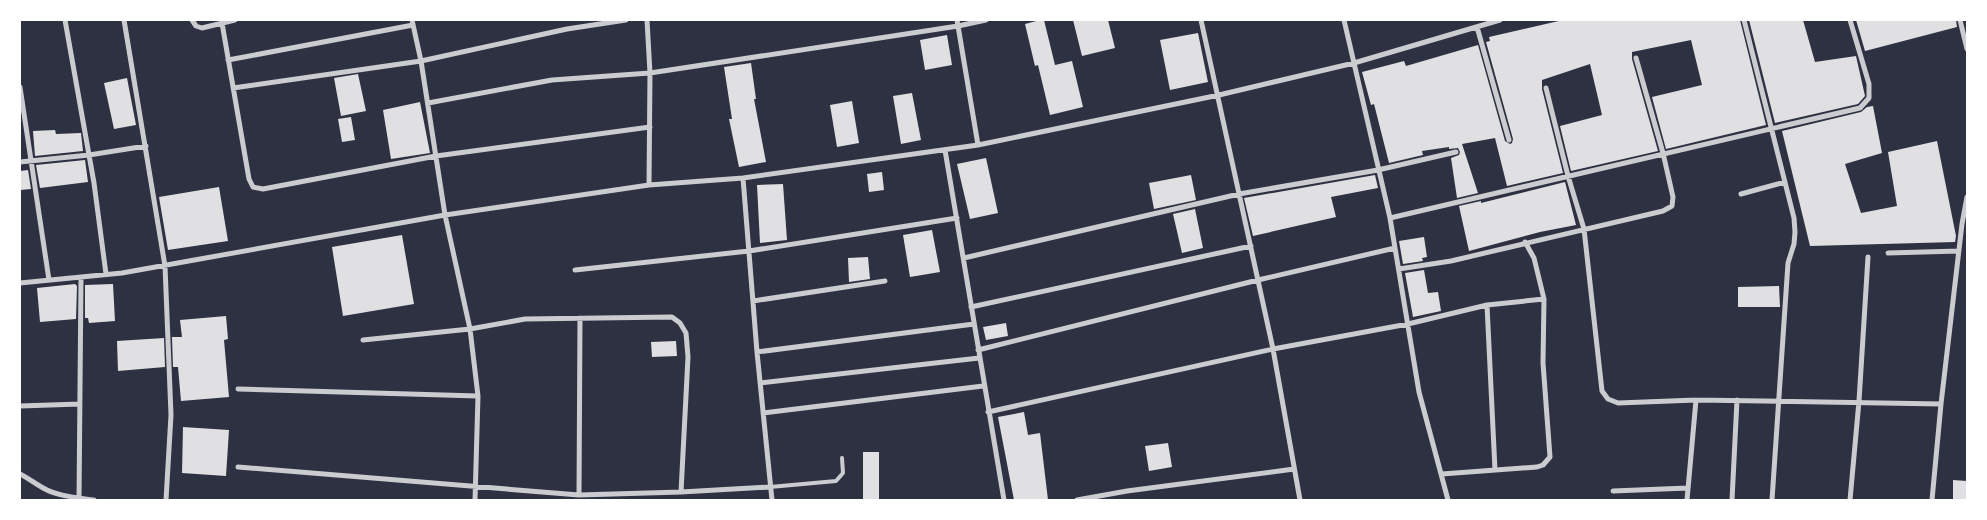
<svg xmlns="http://www.w3.org/2000/svg" width="1987" height="520" viewBox="0 0 1987 520" font-family="Arial,sans-serif">
  <rect width="100%" height="100%" fill="#2d3142"/>
  <path fill="#e0e0e3" d="M1040 20H1044L1055 65 1072 61 1083 107 1050 115 1038 65 1035 66 1025 24Z
    M1073 20H1108L1115 48 1082 56Z
    M1563 20H1740L1766 125 1666 149 1652 97 1702 85 1691 40 1632 52V59L1658 151 1571 171 1560 126 1602 115 1590 64 1542 80V89L1563 173 1507 186 1495 138 1462 144 1478 193 1457 198 1451 158 1459 155 1460 152 1458 148 1449 149V147L1422 151 1423 155 1389 163 1374 104 1371 105 1362 72 1404 61 1406 66 1478 45 1505 141 1510 144 1512 143 1513 139 1486 42 1490 41 1489 37Z
    M1749 20H1803L1815 62 1856 56 1865 96 1858 104 1775 123Z
    M1856 20H1956L1957 27 1865 51Z
    M1198 33 1208 82 1170 90 1160 40Z
    M947 35 952 65 925 70 920 40Z
    M751 63 756 99H754L766 162 739 167 729 119H732L724 67Z
    M358 74 366 111 341 116 334 78Z
    M127 78 136 125 114 129 104 83Z
    M912 93 921 140 901 144 893 96Z
    M852 101 859 143 837 147 830 105Z
    M420 102 430 153 391 159 383 110Z
    M1873 106 1882 153 1845 164 1861 213 1897 206 1888 152 1937 141 1956 236 1955 242 1810 246 1782 131 1861 112 1867 107Z
    M351 117 355 140 342 142 338 119Z
    M55 130 56 134 81 133 83 151 35 156 33 131Z
    M986 158 998 213 970 219 957 164Z
    M85 160 88 182 40 188 36 165Z
    M28 170 31 189 20 190V171Z
    M882 172 884 190 869 192 867 174Z
    M1191 175 1196 200 1154 209 1149 183Z
    M1375 175 1378 188 1331 197 1336 217 1253 236 1244 198Z
    M1565 182 1576 225 1540 232 1469 251 1459 206 1481 201V203Z
    M783 184 787 240 760 243 757 185Z
    M219 187 228 241 168 250 159 197Z
    M1195 209 1203 248 1182 253 1173 214Z
    M932 230 940 272 910 277 903 235Z
    M402 235 414 304 343 316 332 247Z
    M1424 237 1427 257 1422 258 1423 261 1403 264 1399 241Z
    M868 257 870 279 849 282 848 258Z
    M1424 270 1428 293 1438 292 1441 311 1413 317 1405 273Z
    M75 284 77 286 76 319 40 322 37 288Z
    M113 284 115 321 89 323 88 318H85V285Z
    M1779 286 1780 307H1738V287Z
    M226 316 228 339 224 340 229 397 181 401 178 367H173L172 337H182L180 320Z
    M1006 323 1008 336 986 340 983 327Z
    M164 338 165 367 118 371 117 341Z
    M676 341 677 356 652 357 651 342Z
    M1024 412 1028 435 1040 433 1048 500H1014L998 417Z
    M183 427 229 430 226 476 182 473Z
    M1168 443 1172 467 1149 471 1145 446Z
    M863 452H879V500H863Z
    M1953 480 1967 481V500H1953Z"/>
  <g fill="none" stroke-linecap="round" stroke-linejoin="round">
    <path stroke="#caccd0" stroke-width="4" d="M770 487 836 481 843 473 842 458"/>
    <path stroke="#caccd0" stroke-width="5" d="M65 20 94 183 106 274
      M124 20 165 266 171 415 166 500
      M192 20 196 26 202 28 235 20
      M412 20 421 61 445 215 470 329 478 396 475 500
      M647 20 650 73 649 185
      M957 20 978 145
      M1201 20 1273 349 1300 500
      M1344 20 1390 218 1419 392 1448 500
      M1744 20 1794 218 1795 232 1794 244 1788 263 1772 500
      M1960 20 1967 49
      M222 23 249 179 253 187 263 189 436 156 650 127
      M1477 27 1509 140
      M228 60 413 25
      M20 87 49 280
      M233 88 421 61 567 29 626 20
      M1546 88 1568 176 1584 229 1602 391 1608 399 1618 403 1696 400 1941 404
      M428 103 552 80 650 73 958 26 986 20
      M945 150 1004 500
      M20 162 89 155 146 146
      M743 178 757 352 772 500
      M1741 194 1785 182
      M1390 218 1860 108 1869 98V84L1850 20
      M1888 253 1959 251
      M964 258 1239 194 1378 170 1456 152
      M1399 269 1451 261 1663 211 1672 206 1673 197 1663 153 1636 58
      M575 270 749 251 957 218
      M20 283 122 273 445 215 649 185 743 178 978 145 1219 95 1354 63 1500 20
      M753 301 885 281
      M1487 305 1495 470
      M971 307 1251 246
      M363 340 470 329 525 319 672 317 680 323 686 333 688 357 681 492
      M978 350 1258 280 1395 248
      M757 352 974 324
      M760 383 979 358
      M238 389 478 396
      M20 406 80 404
      M988 412 1273 349 1408 324 1487 305 1544 299
      M763 413 983 386
      M238 467 579 495 681 492 770 487
      M20 474C30 479 38 486 47 490 61 497 80 498 94 500
      M1442 474 1537 467 1543 465 1550 457 1543 363 1544 299 1534 258 1525 242
      M1613 491 1688 488
      M579 495 580 318
      M79 500 81 277
      M1077 500 1127 491 1294 469
      M1687 500 1696 400
      M1732 500 1737 400
      M1850 500 1859 401 1868 257
      M1932 500 1941 404 1962 224 1967 197"/>
  </g>
  <rect width="1987" height="520" fill="none" stroke="#ffffff" stroke-width="42"/>
</svg>
